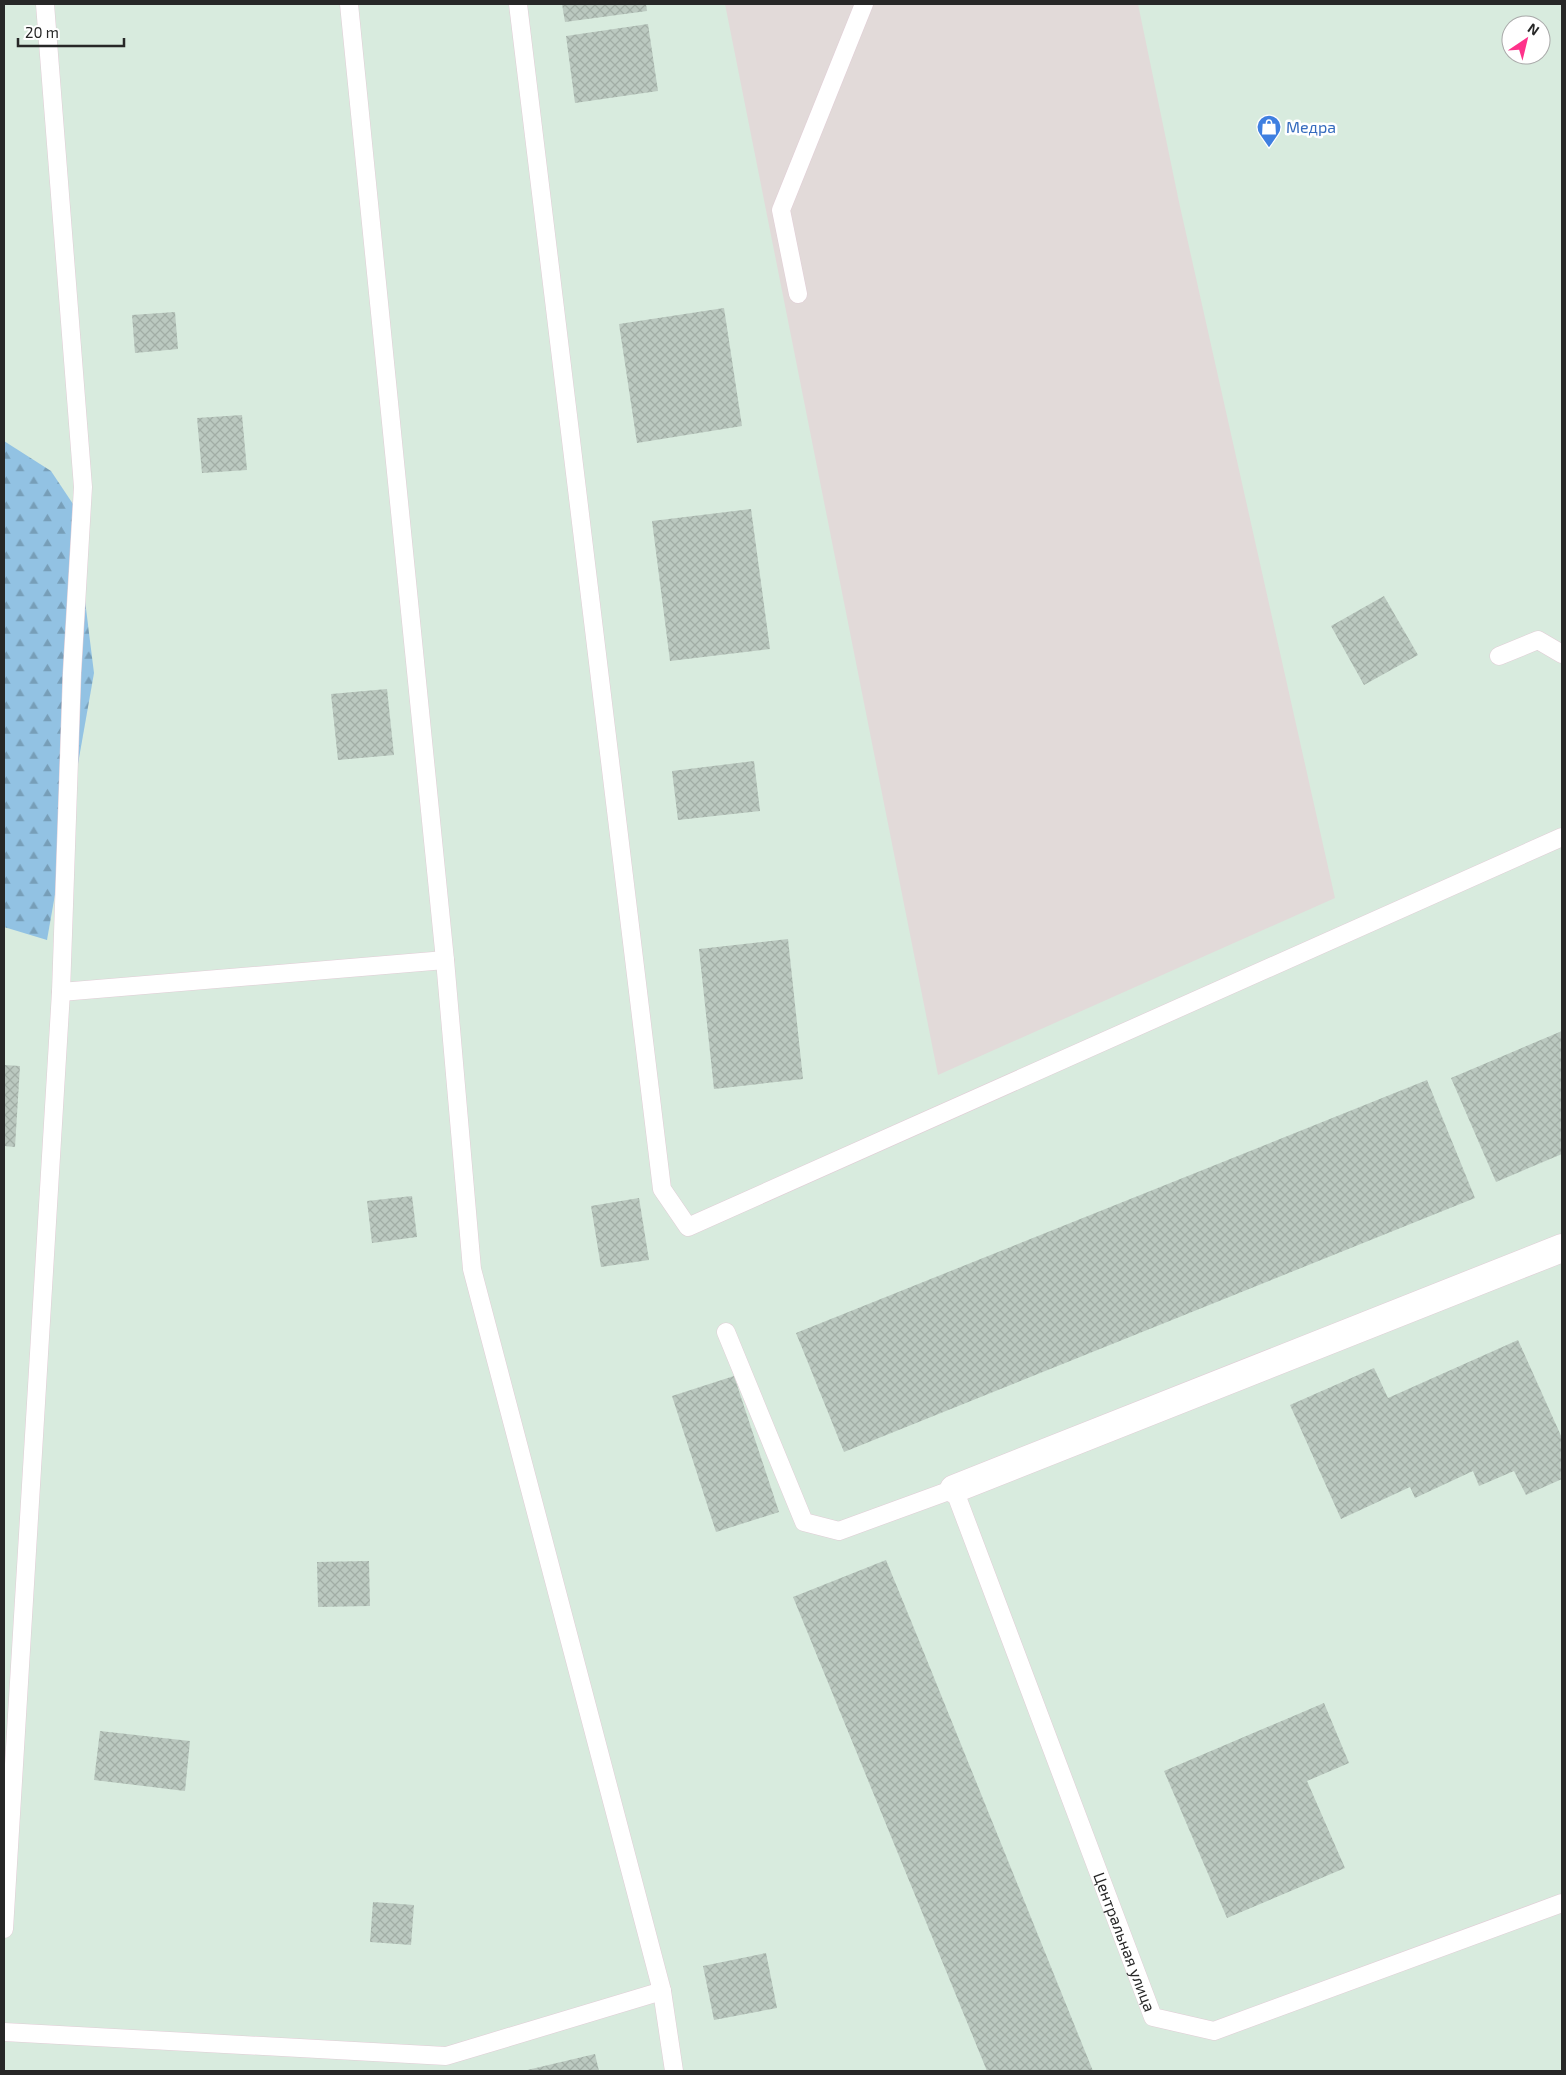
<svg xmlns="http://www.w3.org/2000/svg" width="1566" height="2075" viewBox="0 0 1566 2075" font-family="'Exo 2',sans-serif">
  <defs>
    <pattern id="forest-firs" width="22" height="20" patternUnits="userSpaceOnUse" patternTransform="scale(1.25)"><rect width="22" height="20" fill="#92c2e3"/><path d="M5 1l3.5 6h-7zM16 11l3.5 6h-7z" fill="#779eb8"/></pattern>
    <pattern id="building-cross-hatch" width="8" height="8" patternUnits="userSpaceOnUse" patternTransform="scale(1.25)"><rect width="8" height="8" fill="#bbc9c0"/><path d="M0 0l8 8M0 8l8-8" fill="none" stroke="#a1ada5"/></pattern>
  </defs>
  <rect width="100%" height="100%" fill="#d8ebde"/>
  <path fill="#e2dad9" d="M725 4H1138L1179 202 1335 898 938 1075Z"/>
  <path fill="url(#forest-firs)" d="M4 441 51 471 73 504 94 673 47 940 4 927Z"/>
  <path fill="url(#building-cross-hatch)" d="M562 4H646L647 11 565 22Z
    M648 24 658 91 575 103 566 36Z
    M724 308 742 426 637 443 619 324Z
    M175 312 178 349 135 353 132 315Z
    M242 415 247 470 202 473 197 418Z
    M751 509 770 649 670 661 652 521Z
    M1384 596 1418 655 1364 685 1331 626Z
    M387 689 394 755 338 760 331 694Z
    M754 761 760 811 678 820 672 771Z
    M788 939 803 1079 714 1089 699 949Z
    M1562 1031V1154L1496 1182 1451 1078Z
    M4 1065 20 1066 15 1147 4 1146Z
    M1427 1080 1475 1198 844 1452 796 1333Z
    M412 1196 417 1237 372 1243 367 1201Z
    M639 1198 649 1260 601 1267 591 1206Z
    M1518 1340 1562 1438V1479L1526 1495 1514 1471 1479 1486 1473 1471 1415 1498 1410 1487 1341 1519 1290 1405 1374 1368 1388 1398Z
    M734 1376 779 1512 716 1532 672 1396Z
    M886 1560 918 1638 1093 2071H987L793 1597Z
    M369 1561 370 1606 318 1607 317 1562Z
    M1324 1703 1349 1763 1307 1781 1345 1868 1227 1918 1164 1771Z
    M100 1731 190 1741 185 1791 94 1780Z
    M373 1902 414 1905 411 1945 370 1942Z
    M766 1953 777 2008 714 2020 703 1966Z
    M595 2054 599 2071H523Z"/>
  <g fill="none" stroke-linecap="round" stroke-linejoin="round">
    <defs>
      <g id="service">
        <path d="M349 4 445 960 472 1269 662 1991 674 2071"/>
        <path d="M518 4 662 1189 688 1227 1562 837"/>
        <path d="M798 294 781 210 864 4"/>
        <path d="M1499 656 1538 640 1562 654"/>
        <path d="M61 992 445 960"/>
        <path id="s1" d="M726 1332 804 1522 839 1531 954 1489 1153 2017 1214 2031 1562 1903"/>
        <path d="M4 1929 61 992 72 673 83 487 45 4"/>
        <path d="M4 2032 446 2056 662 1991"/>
      </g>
      <path id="minor" d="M954 1489 1562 1248"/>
    </defs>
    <use href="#service" stroke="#e1cdd6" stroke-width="19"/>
    <use href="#minor" stroke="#e1cdd6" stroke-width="29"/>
    <use href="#service" stroke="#fff" stroke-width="18"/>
    <use href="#minor" stroke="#fff" stroke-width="28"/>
  </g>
  <defs>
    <symbol id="shop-pin" viewBox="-11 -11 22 30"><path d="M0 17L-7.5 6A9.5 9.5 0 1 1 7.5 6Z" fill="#3f7fe0" stroke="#fff"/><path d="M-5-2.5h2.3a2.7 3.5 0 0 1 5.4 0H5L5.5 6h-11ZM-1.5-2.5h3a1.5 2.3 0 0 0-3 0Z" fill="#fff"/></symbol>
  </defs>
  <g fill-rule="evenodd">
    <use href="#shop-pin" x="1255" y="113" width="28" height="38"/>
  </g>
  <g text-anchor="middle" stroke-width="5" stroke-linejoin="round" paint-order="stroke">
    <g font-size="16" fill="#366cbe" stroke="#fff" text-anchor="start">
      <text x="1286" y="133">Медра</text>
    </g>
    <g font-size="16" fill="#272727" stroke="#fff">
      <text dy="6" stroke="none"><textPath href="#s1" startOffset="848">Центральная улица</textPath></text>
    </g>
  </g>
  <rect width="1566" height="2075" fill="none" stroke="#272727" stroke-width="10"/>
  <g transform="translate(1526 40) rotate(35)"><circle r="24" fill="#ffffff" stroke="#a9a9a9"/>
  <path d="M0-4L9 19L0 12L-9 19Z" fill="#fe328a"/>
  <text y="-8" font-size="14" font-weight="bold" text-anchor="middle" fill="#272727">N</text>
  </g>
  <path d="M18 38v8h106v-8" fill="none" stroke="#272727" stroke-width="2.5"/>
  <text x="25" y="38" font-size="15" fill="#272727" stroke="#ffffff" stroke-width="4" paint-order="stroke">20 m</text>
</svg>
